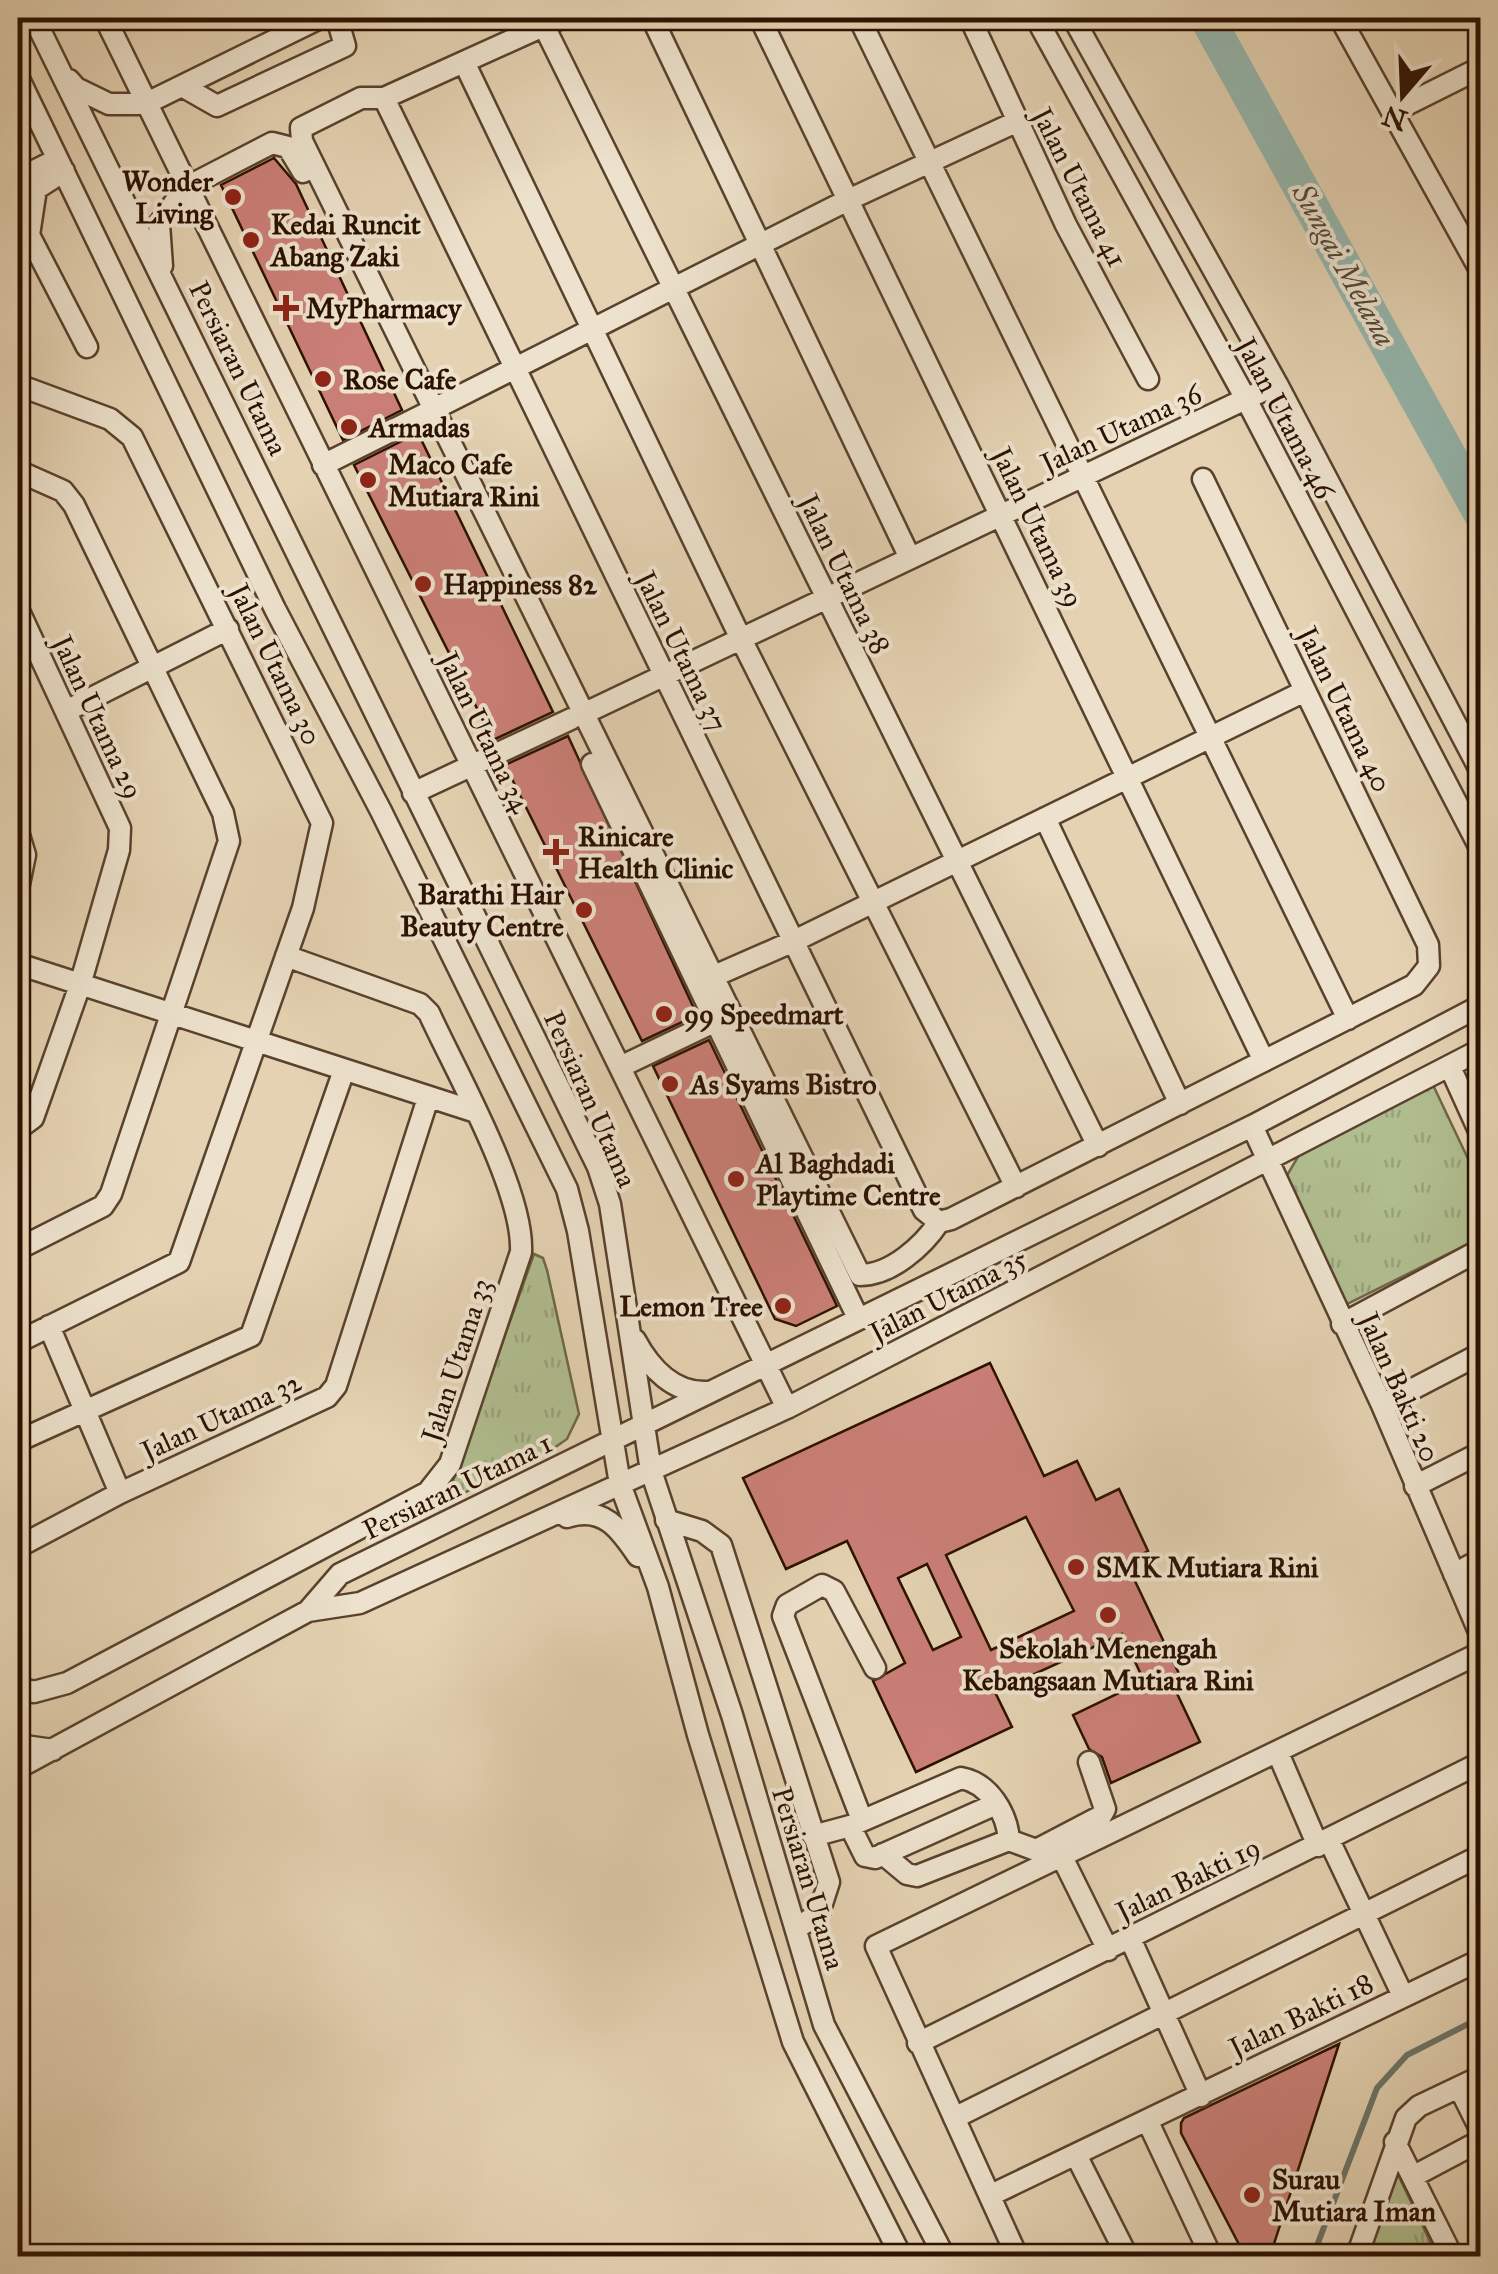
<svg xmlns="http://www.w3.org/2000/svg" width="1498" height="2274" viewBox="0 0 1498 2274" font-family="'IM FELL Great Primer',serif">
  <defs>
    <pattern id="park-tufts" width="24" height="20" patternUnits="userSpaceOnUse" patternTransform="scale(2.5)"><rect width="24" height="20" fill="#b0bd8f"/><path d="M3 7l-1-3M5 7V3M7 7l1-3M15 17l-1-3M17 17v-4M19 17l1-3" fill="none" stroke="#98a17a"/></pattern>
  </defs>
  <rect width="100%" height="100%" fill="#e4d2b2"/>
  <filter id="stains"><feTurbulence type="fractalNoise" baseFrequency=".002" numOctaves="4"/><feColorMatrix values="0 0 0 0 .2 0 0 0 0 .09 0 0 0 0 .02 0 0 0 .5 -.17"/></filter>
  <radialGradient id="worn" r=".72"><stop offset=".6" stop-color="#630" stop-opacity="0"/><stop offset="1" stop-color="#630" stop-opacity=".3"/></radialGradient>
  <path fill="url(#park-tufts)" stroke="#6e6748" stroke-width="2.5" d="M1433 1085 1480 1184V1238L1345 1305 1286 1177 1299 1155Z
    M534 1254 543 1258 547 1270 579 1414 567 1439 557 1446 456 1497 450 1489Z
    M1390 2158 1437 2256H1362Z"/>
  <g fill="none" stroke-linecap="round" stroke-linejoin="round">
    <path stroke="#6b7569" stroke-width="6" d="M1313 2256 1377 2088 1407 2055 1480 2018"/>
    <path stroke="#95b7ae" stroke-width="35" d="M1207 18 1480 512"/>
  </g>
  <path fill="#cb7f77" stroke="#2c1101" stroke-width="2.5" fill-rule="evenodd" d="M274 158 296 184 402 410 343 440 221 185Z
    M418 433 553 712 493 740 354 465Z
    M568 736 697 1015 642 1041 505 765Z
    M709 1040 837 1306 796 1326 775 1319 653 1066Z
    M990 1363 1044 1476 1077 1461 1096 1500 1119 1489 1148 1551 1126 1562 1181 1678 1172 1683 1200 1742 1111 1783 1102 1757 1089 1749 1073 1715 1144 1681 1122 1634 995 1692 1012 1727 916 1772 873 1681 905 1663 847 1541 786 1569 743 1478ZM1026 1517 1074 1611 991 1650 946 1555ZM927 1564 961 1637 933 1650 898 1578Z
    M1339 2044 1270 2256H1245L1181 2133V2123L1184 2118Z"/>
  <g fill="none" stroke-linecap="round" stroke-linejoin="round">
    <defs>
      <path id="minor" d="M34 18 598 1167 610 1204 651 1471 732 1715 824 2025 944 2256
        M105 18 787 1408
        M561 18 384 98H361L301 128 302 141 860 1275C891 1275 923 1246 939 1222L951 1219 1414 985 1429 966 1428 945 1203 479
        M652 18 910 558
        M760 18 1264 1061
        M859 18 1348 1019
        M970 18 1066 225 1148 379
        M1036 18 1246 399 1480 848
        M1073 18 1277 384 1480 770
        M1340 18 1480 270
        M544 26 1098 1146
        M464 62 741 639 1016 1187
        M18 77 275 609 381 811 567 1189 578 1231 620 1484 658 1587 698 1735 793 2042 901 2256
        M69 80 76 88 109 104H145L320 18
        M182 86 217 106 345 46 337 18
        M384 98 924 1210 939 1222
        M1394 111 1480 68
        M64 171 36 189 29 235 87 347
        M18 179 56 160
        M162 266 159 224 185 188 272 143 288 147 303 172
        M18 385 110 419 132 437 322 823 303 908 179 1262 18 1342
        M432 410 848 200 1016 122
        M323 465 425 414
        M18 471 63 491 74 505 223 813 229 841 111 1194 103 1206 18 1249
        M18 609 120 828 119 850 80 985 33 1118 18 1129
        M66 711 228 629
        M583 714 1277 384
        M592 764 858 1318
        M413 793 571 719
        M1045 818 1180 1104
        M18 832 25 855 18 889
        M18 964 473 1111
        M712 977 794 941 1305 691
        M620 1067 714 1022
        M1450 1067 1480 1133
        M1252 1126 1382 1405 1480 1634
        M1342 1324 1480 1250
        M49 1326 120 1493
        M635 1340C650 1368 674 1394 708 1392
        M1382 1405 1480 1354
        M18 1441 251 1336 343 1073
        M1415 1486 1480 1453
        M567 1517C603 1505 620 1529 638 1556
        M666 1520 702 1531 721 1545 829 1882 819 1913 796 1929
        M18 1547 120 1493 327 1397 336 1386 428 1098
        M1454 1574 1480 1560
        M308 1611 340 1574 1252 1126 1480 1006
        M18 1688 34 1692 67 1683 428 1492 450 1464 521 1252C524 1191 456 1072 429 1013L420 1004 286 956
        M18 1745 53 1750
        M1278 1753 1318 1846
        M18 1768 308 1611 360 1603 787 1408 1480 1050
        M862 1820 783 1616 787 1605 822 1585 834 1591 875 1668
        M850 1826 865 1856 875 1858 996 1804
        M813 1836 850 1826 961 1778C989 1783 1007 1813 1009 1840L917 1876 907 1874 883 1854
        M1009 1840 1036 1850 1101 1816 1105 1809 1089 1762
        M1329 1840 1403 1996
        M1062 1857 1108 1950
        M1130 1938 1201 2096
        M918 2043 1480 1763
        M1459 2087 1480 2129
        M954 2118 1480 1856
        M1148 2122 1211 2256
        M1395 2142 1452 2256
        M1076 2155 1127 2256
        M1414 2176 1480 2141
        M991 2195 1480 1960
        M1017 2256 876 1946 1480 1653
        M1357 2256 1406 2118 1419 2106 1480 2077"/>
    </defs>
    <use href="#minor" stroke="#5a412d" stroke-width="25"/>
    <use href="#minor" stroke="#ede2cd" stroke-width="20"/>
  </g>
  <g fill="#8f2418" stroke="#ede2cd" stroke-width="4">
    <circle cx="233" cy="197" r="10"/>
    <circle cx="251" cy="240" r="10"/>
    <path d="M281 293h10v10h10v10h-10v10h-10v-10h-10v-10h10z"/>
    <circle cx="323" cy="379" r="10"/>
    <circle cx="349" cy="427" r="10"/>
    <circle cx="368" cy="480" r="10"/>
    <circle cx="423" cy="584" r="10"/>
    <path d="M551 837h10v10h10v10h-10v10h-10v-10h-10v-10h10z"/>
    <circle cx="584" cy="910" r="10"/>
    <circle cx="664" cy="1014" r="10"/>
    <circle cx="670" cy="1084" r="10"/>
    <circle cx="736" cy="1179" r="10"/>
    <circle cx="783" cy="1306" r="10"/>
    <circle cx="1076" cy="1567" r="10"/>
    <circle cx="1108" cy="1615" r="10"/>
    <circle cx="1252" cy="2195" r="10"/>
  </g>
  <g text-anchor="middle" stroke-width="8" stroke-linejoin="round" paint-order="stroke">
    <g font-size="28" font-weight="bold" fill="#2c1101" stroke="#ede2cd" text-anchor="start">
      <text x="213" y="191" text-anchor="end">Wonder<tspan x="213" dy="32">Living</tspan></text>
      <text x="271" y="234">Kedai Runcit<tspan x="271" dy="32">Abang Zaki</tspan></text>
      <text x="306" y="318">MyPharmacy</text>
      <text x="343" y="389">Rose Cafe</text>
      <text x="369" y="437">Armadas</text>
      <text x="388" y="474">Maco Cafe<tspan x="388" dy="32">Mutiara Rini</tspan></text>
      <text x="443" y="594">Happiness 82</text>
      <text x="578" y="846">Rinicare<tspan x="578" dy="32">Health Clinic</tspan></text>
      <text x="564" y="904" text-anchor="end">Barathi Hair<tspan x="564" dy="32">Beauty Centre</tspan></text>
      <text x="684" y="1024">99 Speedmart</text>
      <text x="690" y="1094">As Syams Bistro</text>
      <text x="756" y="1173">Al Baghdadi<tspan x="756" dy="32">Playtime Centre</tspan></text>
      <text x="763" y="1316" text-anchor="end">Lemon Tree</text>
      <text x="1096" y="1577">SMK Mutiara Rini</text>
      <text x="1108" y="1658" text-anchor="middle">Sekolah Menengah<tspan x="1108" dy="32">Kebangsaan Mutiara Rini</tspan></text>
      <text x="1272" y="2189">Surau<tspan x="1272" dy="32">Mutiara Iman</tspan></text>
    </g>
    <g font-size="28" fill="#2c1101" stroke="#ede2cd">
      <text transform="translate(1080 187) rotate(63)" y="10">Jalan Utama 41</text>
      <text transform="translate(239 368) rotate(64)" y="10">Persiaran Utama</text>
      <text transform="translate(1286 418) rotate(62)" y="10">Jalan Utama 46</text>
      <text transform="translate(1121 428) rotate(-25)" y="10">Jalan Utama 36</text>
      <text transform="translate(1038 527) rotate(64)" y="10">Jalan Utama 39</text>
      <text transform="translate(845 574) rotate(64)" y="10">Jalan Utama 38</text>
      <text transform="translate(682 651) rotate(64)" y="10">Jalan Utama 37</text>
      <text transform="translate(276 664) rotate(64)" y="10">Jalan Utama 30</text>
      <text transform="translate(1345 709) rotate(64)" y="10">Jalan Utama 40</text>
      <text transform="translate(98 717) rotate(65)" y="10">Jalan Utama 29</text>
      <text transform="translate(485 732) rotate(64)" y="10">Jalan Utama 34</text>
      <text transform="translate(591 1099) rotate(66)" y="10">Persiaran Utama</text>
      <text transform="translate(948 1295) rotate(-27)" y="10">Jalan Utama 35</text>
      <text transform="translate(456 1360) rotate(-72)" y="10">Jalan Utama 33</text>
      <text transform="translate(1400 1387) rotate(66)" y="10">Jalan Bakti 20</text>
      <text transform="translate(221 1416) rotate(-25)" y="10">Jalan Utama 32</text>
      <text transform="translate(457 1486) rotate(-26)" y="10">Persiaran Utama 1</text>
      <text transform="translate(809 1878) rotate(73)" y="10">Persiaran Utama</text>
      <text transform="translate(1188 1879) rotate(-26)" y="10">Jalan Bakti 19</text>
      <text transform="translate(1301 2015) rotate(-26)" y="10">Jalan Bakti 18</text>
    </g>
    <g font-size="30" font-style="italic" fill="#514b3e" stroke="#ede2cd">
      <text transform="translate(1344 265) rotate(61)" y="10">Sungai Melana</text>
    </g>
  </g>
  <rect width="1498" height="2274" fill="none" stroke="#e4d2b2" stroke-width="60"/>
  <rect x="20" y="20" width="1458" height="2234" fill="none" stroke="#2c1101" stroke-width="5"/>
  <rect x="30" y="30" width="1438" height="2214" fill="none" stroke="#2c1101" stroke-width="2.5"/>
  <g transform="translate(1403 95) rotate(199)" stroke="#ede2cd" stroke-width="8" paint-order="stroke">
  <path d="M0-8L18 38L0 25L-18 38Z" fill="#2c1101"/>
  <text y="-15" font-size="28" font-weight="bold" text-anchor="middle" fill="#2c1101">N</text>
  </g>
  <rect width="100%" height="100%" filter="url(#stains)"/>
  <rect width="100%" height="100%" fill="url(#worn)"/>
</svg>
